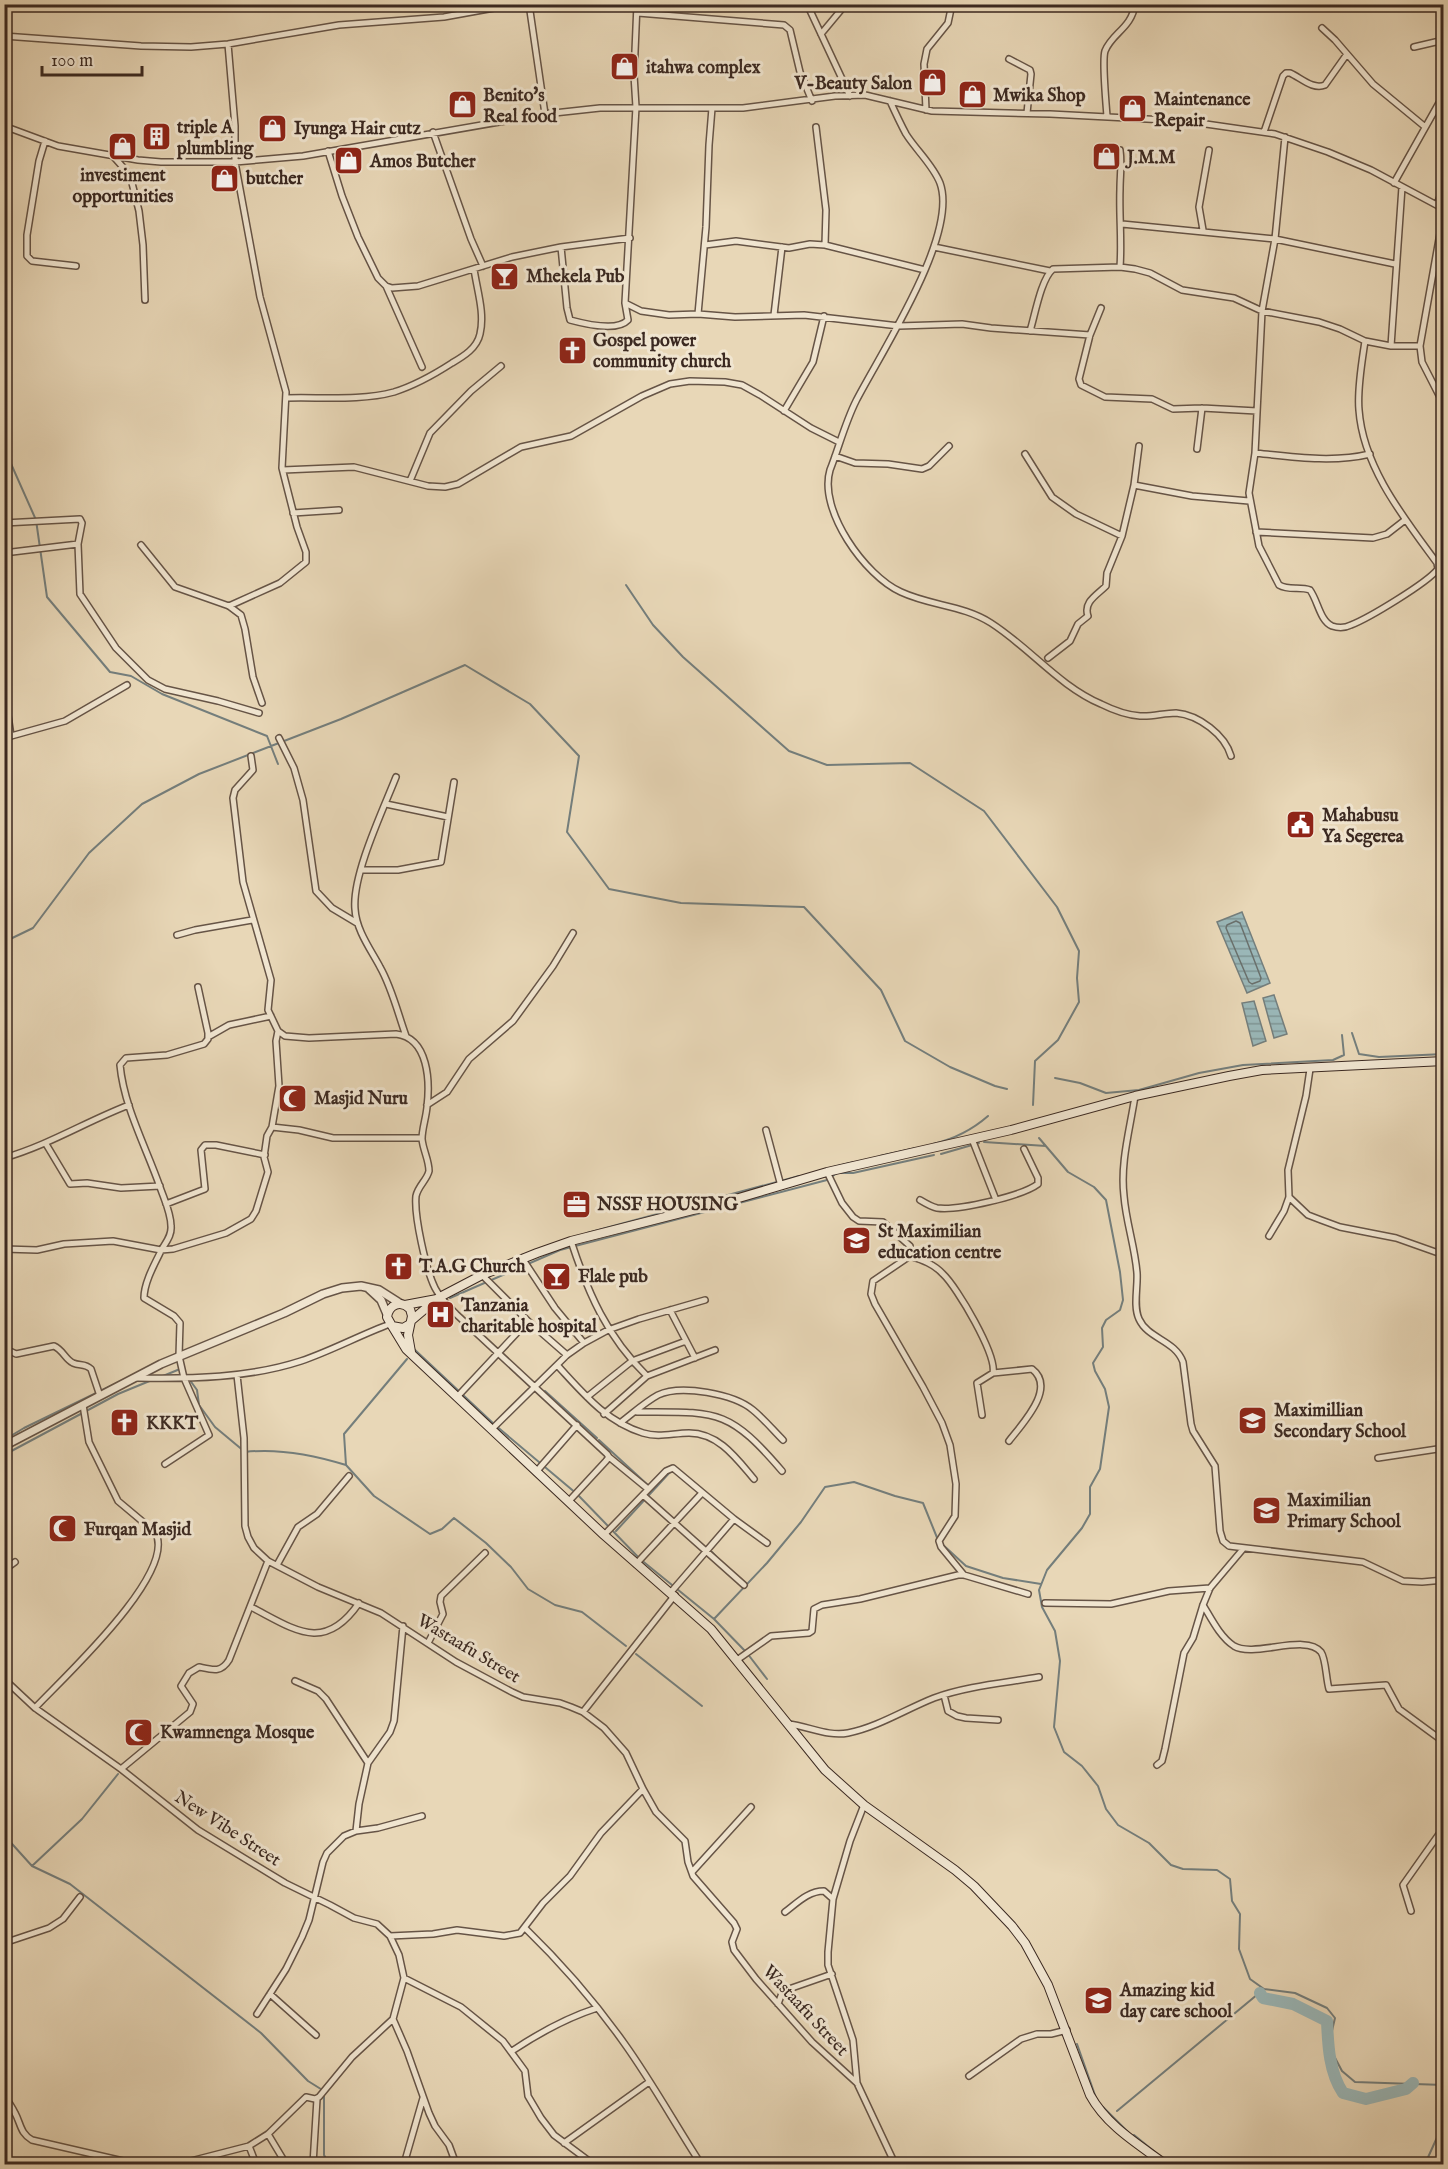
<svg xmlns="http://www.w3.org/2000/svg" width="1448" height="2169" viewBox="0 0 1448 2169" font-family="'IM FELL English',serif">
  <defs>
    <pattern id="water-rules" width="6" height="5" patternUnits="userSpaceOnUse" patternTransform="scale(1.5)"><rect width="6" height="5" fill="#9ab7b8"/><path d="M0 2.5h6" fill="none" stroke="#7f9595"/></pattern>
  </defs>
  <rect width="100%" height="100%" fill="#e8d7b7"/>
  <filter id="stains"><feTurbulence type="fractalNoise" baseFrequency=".00333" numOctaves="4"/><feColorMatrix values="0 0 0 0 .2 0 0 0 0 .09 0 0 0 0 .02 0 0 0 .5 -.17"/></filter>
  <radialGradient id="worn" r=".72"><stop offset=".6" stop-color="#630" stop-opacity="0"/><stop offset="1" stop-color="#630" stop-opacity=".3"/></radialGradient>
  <path fill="url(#water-rules)" stroke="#747e7c" stroke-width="1.5" d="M1242 912 1270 983 1247 993 1217 922Z
    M1274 995 1287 1034 1274 1038 1263 998Z
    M1254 1001 1266 1041 1253 1046 1242 1003Z"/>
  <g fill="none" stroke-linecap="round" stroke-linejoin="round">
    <path stroke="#6a706c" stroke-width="1.5" d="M1236 921 1240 923 1261 978 1260 981 1252 984 1249 982 1226 928 1227 925Z"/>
    <path stroke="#747e7c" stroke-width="2" d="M4 448 36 520 47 597 110 672 131 676 162 694 267 736 278 764
      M626 585 653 625 683 657 789 751 827 765 910 763 984 811 1057 907 1079 951 1077 978 1079 1002 1058 1040 1035 1061 1033 1105
      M4 942 33 928 89 853 142 804 199 774 341 719 465 665 530 704 579 756 567 832 609 889 681 903 804 907 881 990 905 1041 950 1067 995 1086 1007 1089
      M1352 1033 1359 1054 1379 1057 1444 1054
      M1055 1078 1080 1083 1106 1093 1139 1090 1199 1073 1243 1065 1333 1060 1344 1055 1342 1035
      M1039 1138 1068 1172 1094 1187 1106 1200 1120 1272 1123 1300 1120 1310 1106 1320 1102 1328 1103 1347 1093 1363 1095 1371 1105 1389 1109 1407 1100 1469 1090 1487V1514L1082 1528 1047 1570 1039 1590 1042 1607 1055 1631 1060 1661 1054 1727 1064 1752 1082 1766 1098 1786 1106 1809 1118 1825 1149 1843 1171 1865 1183 1869 1217 1870 1230 1879 1232 1901 1240 1914 1239 1949 1250 1979 1264 1989 1295 1993 1327 2008 1335 2018 1331 2035 1333 2054 1342 2071 1355 2082 1444 2085
      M984 1142 1046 1146
      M933 1144C954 1139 972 1130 988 1116
      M941 1154 979 1143
      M880 1156 916 1148
      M834 1167 854 1162
      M587 1233 799 1176
      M450 1298 560 1250 827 1180 837 1173H853L934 1155
      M430 1309 441 1303
      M414 1349 495 1425 577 1494 640 1559 714 1619 747 1653 767 1679
      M407 1359 344 1434 346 1465 374 1496 430 1534 442 1529 454 1518 486 1543 511 1567 528 1589 555 1605 582 1612 626 1646
      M184 1372 197 1390 199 1405 215 1427 245 1452C279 1448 314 1455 346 1465
      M163 1376 180 1369
      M545 1391 597 1438
      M4 1440 24 1428 123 1380
      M599 1440 650 1487
      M4 1455 118 1394 152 1380
      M616 1531 671 1471
      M942 1544 966 1566 1003 1578 1041 1584
      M712 1552 718 1559
      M714 1619 767 1563 801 1522 825 1487 854 1482 895 1496 923 1503 938 1540
      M636 1654 702 1706
      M4 1835 32 1866 70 1884 261 2033 308 2081 324 2091V2155L329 2164
      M32 1866 82 1819 118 1774
      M1077 2044 1096 2098
      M1103 2107 1129 2133
      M1117 2111 1264 1989
      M1134 2135 1155 2152
      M1425 2164 1444 2122"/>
    <path stroke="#9ab7b8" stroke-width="12" d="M1260 1993 1263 1998 1293 2004 1327 2021C1328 2045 1329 2072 1343 2093L1366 2099 1406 2089 1413 2083"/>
    <defs>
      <path id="minor" d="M529 4 545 114
        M637 4 634 75 636 107 625 303 641 311 669 315 698 314 735 317 804 315 899 326 962 324 991 328 1090 335
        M807 4 850 96
        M638 13 784 25 790 30 800 72 812 101
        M1322 28 1335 40 1373 84 1424 126
        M821 34 846 4
        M4 36 141 46 191 47 228 44 339 25 444 17 516 4
        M228 44 235 126V162L260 297 286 392 282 468 297 527 306 552V562L280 583 229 606
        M1414 47 1444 40
        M1009 59 1030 70 1031 74 1027 113
        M890 101C895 112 900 123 906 134 916 150 933 165 940 183 959 235 880 354 856 401 845 423 839 447 830 470 818 510 865 576 901 592 931 606 963 605 991 623 1030 648 1059 686 1101 704 1113 710 1126 715 1140 716 1152 717 1164 713 1176 713 1199 715 1225 735 1231 756
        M926 110 924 64 927 49 948 23 952 4
        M1107 116C1106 103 1102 60 1105 51 1112 33 1132 28 1135 4
        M4 126 58 146 138 160 161 162H235L303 156 545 114 600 108H743L835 96 865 95 932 111 1050 114 1185 121 1275 134 1328 152 1371 170 1444 209
        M816 127 826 210 825 245
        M433 132 471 239 483 266
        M1264 132 1283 76 1286 73H1290C1301 78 1313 90 1325 85L1347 54
        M1285 137 1275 239 1262 311 1255 453 1249 493 1259 546 1279 585C1289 591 1300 586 1310 590 1318 601 1320 621 1332 626 1338 628 1345 628 1351 625 1369 618 1427 583 1438 569L1437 563C1404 518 1363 467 1359 410 1357 389 1362 362 1365 341
        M45 141 39 161 27 235V256L32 261 76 266
        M328 151 342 196 358 237 378 278 386 286 392 288 418 286 512 257 561 247 630 238
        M113 156 130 175 139 211 143 245 145 300
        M1394 183 1444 94
        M1437 205 1444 184
        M1444 211 1420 346 1422 362 1444 405
        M1122 224 1275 239 1395 264
        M1203 230 1199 207 1209 150
        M705 245 736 241 789 248 810 244 825 245 925 270
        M561 247 567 308 570 320C585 324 617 332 628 320L625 303
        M934 247 1050 271
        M1120 267C1122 241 1119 215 1120 189 1120 176 1122 164 1120 150
        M386 286 422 367
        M1101 308 1090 335 1079 379 1081 385 1105 397 1152 399 1173 409 1202 408 1257 411
        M698 314 706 227 709 145 712 108
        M774 315 782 247
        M1030 331C1035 315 1041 279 1053 269L1120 267 1135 269 1150 273 1182 290 1234 298 1262 311 1319 322 1340 329 1365 341 1391 346H1420
        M1391 346 1402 187
        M287 398C321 397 361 401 394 392 413 386 435 374 452 363 464 356 477 348 480 334 485 313 477 290 474 269
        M784 411 813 362 824 316
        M1197 449 1202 408
        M1255 453C1293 457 1333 463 1370 454
        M1025 454 1052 497 1076 514 1122 536
        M835 456 855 463 888 464 922 469 929 466 949 446
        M283 470 354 467 428 486 445 487 458 484 521 447 571 436 642 396 670 384 690 381 725 382 742 385 760 395 811 428 839 442
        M410 481 430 433 471 391 501 366
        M1134 485 1192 496 1249 501
        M293 513 339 510
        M4 523 80 519 82 523 78 544 80 594 116 648 148 680 165 689 218 701 259 713
        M1256 532 1373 538 1387 534 1405 520
        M141 545 175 587 229 606 241 615 245 629 253 677 262 703
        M4 553 78 544
        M1048 658 1070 641 1078 624 1088 616C1083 602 1097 595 1106 586L1107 573 1122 536 1134 485 1139 446
        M4 672 7 678 5 695 11 736
        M4 738 65 721 127 685
        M279 738 294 768 303 800 316 891 332 908 357 923
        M251 756 253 770 235 790 233 798 243 882 271 980 268 1010 278 1031 285 1036 309 1038 396 1034C429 1038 430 1082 427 1107 426 1118 422 1129 422 1139 423 1150 429 1160 429 1171 427 1180 418 1186 416 1196 414 1216 426 1270 435 1288 440 1298 449 1306 456 1314L607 1454 609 1457 606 1461 569 1501
        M396 777C383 810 352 875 355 909 356 930 371 950 380 967 392 988 398 1014 406 1036
        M386 804 448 817
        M361 870H398L441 862 454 782
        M177 935 195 930 252 920
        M208 1037 229 1025 271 1016
        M1135 1096C1130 1129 1120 1163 1124 1196 1126 1222 1135 1247 1137 1273 1138 1287 1133 1306 1139 1319 1148 1339 1175 1340 1183 1362L1191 1424 1193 1431 1215 1466 1220 1531 1223 1541 1229 1546 1363 1562 1403 1581 1422 1582 1444 1580
        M427 1105 447 1092 469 1059 513 1021 553 966 573 933
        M272 1127 299 1130 333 1138H422
        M766 1130 781 1186
        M972 1139 996 1200
        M46 1144 70 1184 87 1183 121 1188 160 1186
        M4 1158C49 1145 87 1121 129 1105
        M827 1172 842 1203 853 1217 859 1221 883 1222 910 1246V1256L873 1281 871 1294 875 1304 923 1387 942 1423 950 1445 956 1484 955 1516 939 1541 941 1547 964 1575
        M1289 1197 1308 1215 1321 1220 1340 1227 1396 1238 1444 1255
        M920 1200C925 1203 932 1207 937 1208 958 1211 1022 1196 1038 1184V1178L1024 1149
        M166 1204 205 1189 201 1150 205 1145H216L265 1155
        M1269 1236 1284 1211 1289 1197 1288 1170 1306 1096 1310 1069
        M571 1241C588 1293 607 1337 647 1376
        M4 1249 37 1250 64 1244 113 1241 161 1250 173 1249 226 1233 251 1219 256 1211 268 1172 264 1157 267 1136 272 1127 279 1086 276 1041 278 1031
        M910 1256C922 1260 934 1264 943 1274 957 1287 997 1355 993 1373L977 1383 982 1415
        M522 1258 555 1308 584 1343
        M482 1275 528 1321 567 1355
        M670 1310 695 1358
        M4 1340 8 1350 16 1354 54 1346C63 1350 65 1359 73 1363 80 1366 85 1363 91 1369L100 1396
        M557 1365C583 1393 605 1421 643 1433 659 1438 673 1433 689 1433 719 1433 737 1459 754 1479
        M993 1373 1032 1369C1057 1388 1022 1424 1009 1441
        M237 1375 244 1438 245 1526 248 1537 254 1548 268 1561 318 1587 381 1613 456 1662 512 1692 523 1697 560 1703 571 1707 583 1712 604 1728 626 1753 643 1789 656 1812 685 1841 688 1862 693 1876 734 1923 737 1929 732 1942 734 1950 756 1979 812 2042 857 2083 895 2164
        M137 1378C191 1379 249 1378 301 1361 331 1351 360 1335 390 1324
        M457 1397 528 1321
        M587 1397 632 1361 686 1341
        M637 1412C717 1412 728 1408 782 1471
        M604 1414 647 1376 715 1350
        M620 1423C632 1414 645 1402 658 1395 681 1384 734 1394 753 1410 764 1419 773 1430 783 1440
        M492 1429 567 1355 584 1343 608 1330 639 1319 705 1300
        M609 1457 648 1489
        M1378 1458 1444 1448
        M165 1464 209 1435 184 1378 179 1356 180 1323 174 1316 144 1298C144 1283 154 1265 161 1251 165 1243 172 1236 171 1226 171 1213 164 1199 160 1187 146 1147 124 1107 120 1065L126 1058 167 1055 204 1044 208 1039V1033L198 987
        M536 1472 577 1425
        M643 1495 744 1585
        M604 1535 666 1471 673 1468 734 1519 767 1543
        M636 1564 702 1493
        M277 1565 298 1527 317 1514 349 1476
        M4 1570 15 1562
        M671 1592 734 1519
        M1045 1603 1111 1604 1169 1591 1210 1588
        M1203 1605C1211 1618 1220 1637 1234 1646 1254 1658 1306 1633 1321 1652 1326 1659 1326 1679 1329 1689L1386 1685 1399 1709 1444 1742
        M251 1607C294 1629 324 1654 359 1603
        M428 1643 443 1614 440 1602 441 1596 485 1553
        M737 1660 771 1636 809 1633 812 1631 814 1609 822 1605 860 1599 958 1575H964L1028 1594
        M4 1679 35 1708 121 1769 198 1830 285 1883 330 1905 354 1918 377 1924 390 1936 399 1955 404 1978 393 2019 407 2051 429 2113 435 2126 449 2145 456 2164
        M295 1681 318 1691 326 1699 368 1763
        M944 1695 948 1711 957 1716 966 1718 998 1720
        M35 1708C62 1679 179 1572 155 1532L118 1501 89 1442 83 1405
        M583 1712 675 1595
        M788 1724C808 1726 828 1737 848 1733 878 1727 906 1709 934 1698 967 1686 1004 1683 1039 1677
        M1157 1765 1162 1761 1165 1749 1184 1653 1193 1638 1203 1605 1210 1588 1243 1549
        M121 1769 190 1712 193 1704 181 1686 189 1673 199 1667C213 1670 221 1673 229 1660L268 1561
        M356 1831 359 1804 368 1763 390 1732 394 1721 403 1626
        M692 1872 751 1807
        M1411 1911 1403 1885 1444 1827
        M785 1912C797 1903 808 1891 824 1891L833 1899
        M525 1928C561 1963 595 2002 624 2043 652 2082 675 2124 701 2164
        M390 1936 433 1934 457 1930 504 1936 520 1933 543 1903 570 1876 601 1833 643 1789
        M4 1943 49 1928 63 1919 80 1897
        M404 1978 461 2007 503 2041 525 2071 528 2096 541 2118 554 2135 593 2164
        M270 1994 316 2035
        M778 2004 782 1993 786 1990 832 1974
        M257 2014 286 1969 302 1937 309 1920 323 1862 327 1853 344 1836 356 1831 378 1828 422 1816
        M512 2051C539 2033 566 2018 597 2008
        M969 2076 1021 2039 1037 2034H1051L1067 2030
        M857 2083 853 2040 828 1965V1952L833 1899 850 1841 864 1805
        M4 2095C8 2101 12 2107 15 2113 21 2124 20 2133 32 2140L136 2164
        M268 2134 286 2164
        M564 2143 649 2082
        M249 2146 256 2164
        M179 2164 249 2146 268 2134 306 2097 315 2099 319 2097 352 2057 393 2019
        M313 2164 317 2099
        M404 2164 423 2098"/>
      <path id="tertiary" d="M368 1288 381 1300 387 1314
        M4 1446 161 1364 284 1313 323 1294 342 1288 361 1286 379 1290 401 1304"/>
      <path id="secondary" d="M405 1305 437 1299
        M412 1320 438 1298 482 1275 537 1253 571 1241 732 1200 827 1172 1011 1130 1135 1096 1229 1076 1262 1070 1444 1061
        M410 1324 403 1328 392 1326 387 1317C389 1304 401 1300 410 1309L412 1316 408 1335 411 1352
        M392 1326 406 1349 604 1535 711 1629 825 1770 864 1805 955 1870 974 1886 1012 1926 1025 1943 1048 1985 1090 2095C1107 2126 1138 2144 1165 2164"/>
    </defs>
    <use href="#minor" stroke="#665446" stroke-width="8"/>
    <use href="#tertiary" stroke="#665446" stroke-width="10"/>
    <use href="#secondary" stroke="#3b2921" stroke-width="10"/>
    <use href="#minor" stroke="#f0e5d0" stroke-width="5"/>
    <use href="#tertiary" stroke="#f0e5d0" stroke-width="7"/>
    <use href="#secondary" stroke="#f0e5d0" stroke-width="8"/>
  </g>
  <defs>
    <symbol id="shop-square" viewBox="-11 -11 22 22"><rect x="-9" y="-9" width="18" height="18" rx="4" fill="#8f2418" stroke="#f0e5d0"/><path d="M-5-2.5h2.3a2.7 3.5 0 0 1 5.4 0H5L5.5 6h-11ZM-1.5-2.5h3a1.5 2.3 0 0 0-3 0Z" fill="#fff"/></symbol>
    <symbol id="building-square" viewBox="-11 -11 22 22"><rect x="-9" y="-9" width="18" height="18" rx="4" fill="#8f2418" stroke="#f0e5d0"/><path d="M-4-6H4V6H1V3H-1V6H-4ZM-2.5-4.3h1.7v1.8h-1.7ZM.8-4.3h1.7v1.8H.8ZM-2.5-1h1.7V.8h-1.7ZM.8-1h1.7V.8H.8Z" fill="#fff"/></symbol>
    <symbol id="bar-square" viewBox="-11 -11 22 22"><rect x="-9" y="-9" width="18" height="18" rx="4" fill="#8f2418" stroke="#f0e5d0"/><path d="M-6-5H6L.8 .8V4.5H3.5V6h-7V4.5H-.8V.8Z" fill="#fff"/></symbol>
    <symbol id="church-square" viewBox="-11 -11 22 22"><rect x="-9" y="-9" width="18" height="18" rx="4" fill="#8f2418" stroke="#f0e5d0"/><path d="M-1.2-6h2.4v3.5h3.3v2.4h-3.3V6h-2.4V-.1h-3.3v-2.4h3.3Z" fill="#fff"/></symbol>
    <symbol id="civic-square" viewBox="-11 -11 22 22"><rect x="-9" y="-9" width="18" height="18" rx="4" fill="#8f2418" stroke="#f0e5d0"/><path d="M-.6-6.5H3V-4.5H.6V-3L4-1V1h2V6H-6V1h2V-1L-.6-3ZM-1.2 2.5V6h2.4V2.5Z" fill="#fff"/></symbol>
    <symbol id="mosque-square" viewBox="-11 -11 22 22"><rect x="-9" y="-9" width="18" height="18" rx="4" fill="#8f2418" stroke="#f0e5d0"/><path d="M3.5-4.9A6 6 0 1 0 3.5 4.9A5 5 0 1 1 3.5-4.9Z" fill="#fff"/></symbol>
    <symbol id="office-square" viewBox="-11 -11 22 22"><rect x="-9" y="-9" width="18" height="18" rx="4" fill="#8f2418" stroke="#f0e5d0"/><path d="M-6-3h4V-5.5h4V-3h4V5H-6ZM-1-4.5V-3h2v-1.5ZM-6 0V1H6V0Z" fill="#fff"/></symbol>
    <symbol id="school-square" viewBox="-11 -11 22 22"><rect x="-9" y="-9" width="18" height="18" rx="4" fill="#8f2418" stroke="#f0e5d0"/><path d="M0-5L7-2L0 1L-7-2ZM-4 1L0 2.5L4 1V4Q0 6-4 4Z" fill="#fff"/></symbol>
    <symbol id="hospital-square" viewBox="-11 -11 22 22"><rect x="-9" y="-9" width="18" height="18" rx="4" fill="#8f2418" stroke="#f0e5d0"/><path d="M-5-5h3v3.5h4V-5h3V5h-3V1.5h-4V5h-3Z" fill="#fff"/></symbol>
  </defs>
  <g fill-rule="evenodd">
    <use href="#shop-square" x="608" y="50" width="33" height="33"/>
    <use href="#shop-square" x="916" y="66" width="33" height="33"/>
    <use href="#shop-square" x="956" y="78" width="33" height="33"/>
    <use href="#shop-square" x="446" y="88" width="33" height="33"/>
    <use href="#shop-square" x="1116" y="92" width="33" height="33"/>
    <use href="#shop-square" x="256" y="112" width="33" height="33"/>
    <use href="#building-square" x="140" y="120" width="33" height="33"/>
    <use href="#shop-square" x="106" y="130" width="33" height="33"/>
    <use href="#shop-square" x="1090" y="140" width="33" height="33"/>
    <use href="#shop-square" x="332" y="144" width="33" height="33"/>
    <use href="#shop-square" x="208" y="162" width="33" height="33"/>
    <use href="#bar-square" x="488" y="260" width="33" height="33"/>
    <use href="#church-square" x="556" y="334" width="33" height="33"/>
    <use href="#civic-square" x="1284" y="808" width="33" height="33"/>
    <use href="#mosque-square" x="276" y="1082" width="33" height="33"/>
    <use href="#office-square" x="560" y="1188" width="33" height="33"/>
    <use href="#school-square" x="840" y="1224" width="33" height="33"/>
    <use href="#church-square" x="382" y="1250" width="33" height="33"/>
    <use href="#bar-square" x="540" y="1260" width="33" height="33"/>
    <use href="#hospital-square" x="424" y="1298" width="33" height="33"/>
    <use href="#school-square" x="1236" y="1404" width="33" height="33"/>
    <use href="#church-square" x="108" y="1406" width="33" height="33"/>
    <use href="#school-square" x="1250" y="1494" width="33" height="33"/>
    <use href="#mosque-square" x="46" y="1512" width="33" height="33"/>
    <use href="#mosque-square" x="122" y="1716" width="33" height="33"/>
    <use href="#school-square" x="1082" y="1984" width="33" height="33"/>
  </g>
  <g text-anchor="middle" stroke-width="6" stroke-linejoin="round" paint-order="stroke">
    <g font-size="18" font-weight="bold" fill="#3b2921" stroke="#f0e5d0" text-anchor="start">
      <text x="646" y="73">itahwa complex</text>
      <text x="912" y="89" text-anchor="end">V-Beauty Salon</text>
      <text x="483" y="101">Benito's<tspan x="483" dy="21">Real food</tspan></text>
      <text x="993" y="101">Mwika Shop</text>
      <text x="1154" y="105">Maintenance<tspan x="1154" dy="21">Repair</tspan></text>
      <text x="177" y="133">triple A<tspan x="177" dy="21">plumbling</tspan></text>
      <text x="294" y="134">Iyunga Hair cutz</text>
      <text x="1127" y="163">J.M.M</text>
      <text x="370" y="167">Amos Butcher</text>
      <text x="123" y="181" text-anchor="middle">investiment<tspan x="123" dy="21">opportunities</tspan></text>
      <text x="246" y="184">butcher</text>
      <text x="526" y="282">Mhekela Pub</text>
      <text x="593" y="346">Gospel power<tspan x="593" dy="21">community church</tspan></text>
      <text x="1322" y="821">Mahabusu<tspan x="1322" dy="21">Ya Segerea</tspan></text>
      <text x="314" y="1104">Masjid Nuru</text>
      <text x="597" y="1210">NSSF HOUSING</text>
      <text x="878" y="1237">St Maximilian<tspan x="878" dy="21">education centre</tspan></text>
      <text x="419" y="1272">T.A.G Church</text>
      <text x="578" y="1282">Flale pub</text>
      <text x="461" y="1311">Tanzania<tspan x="461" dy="21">charitable hospital</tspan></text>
      <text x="1274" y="1416">Maximillian<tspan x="1274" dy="21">Secondary School</tspan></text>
      <text x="146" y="1429">KKKT</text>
      <text x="1287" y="1506">Maximilian<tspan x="1287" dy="21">Primary School</tspan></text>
      <text x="84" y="1535">Furqan Masjid</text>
      <text x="160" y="1738">Kwamnenga Mosque</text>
      <text x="1120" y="1996">Amazing kid<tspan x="1120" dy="21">day care school</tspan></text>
    </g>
    <g font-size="18" fill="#3b2921" stroke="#f0e5d0">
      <text transform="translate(469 1648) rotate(31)" y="6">Wastaafu Street</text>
      <text transform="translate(228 1828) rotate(33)" y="6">New Vibe Street</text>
      <text transform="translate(806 2010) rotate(47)" y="6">Wastaafu Street</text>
    </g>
  </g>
  <rect width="1448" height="2169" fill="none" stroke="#e8d7b7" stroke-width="24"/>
  <rect x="6" y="6" width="1436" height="2157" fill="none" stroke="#3b2921" stroke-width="3"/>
  <rect x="12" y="12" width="1424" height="2145" fill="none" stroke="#3b2921" stroke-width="1.5"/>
  <path d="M42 66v9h100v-9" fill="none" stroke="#3b2921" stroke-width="3"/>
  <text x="51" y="66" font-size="18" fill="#3b2921" stroke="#f0e5d0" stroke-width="4.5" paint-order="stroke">100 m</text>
  <rect width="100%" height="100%" filter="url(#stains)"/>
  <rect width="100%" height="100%" fill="url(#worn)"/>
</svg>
